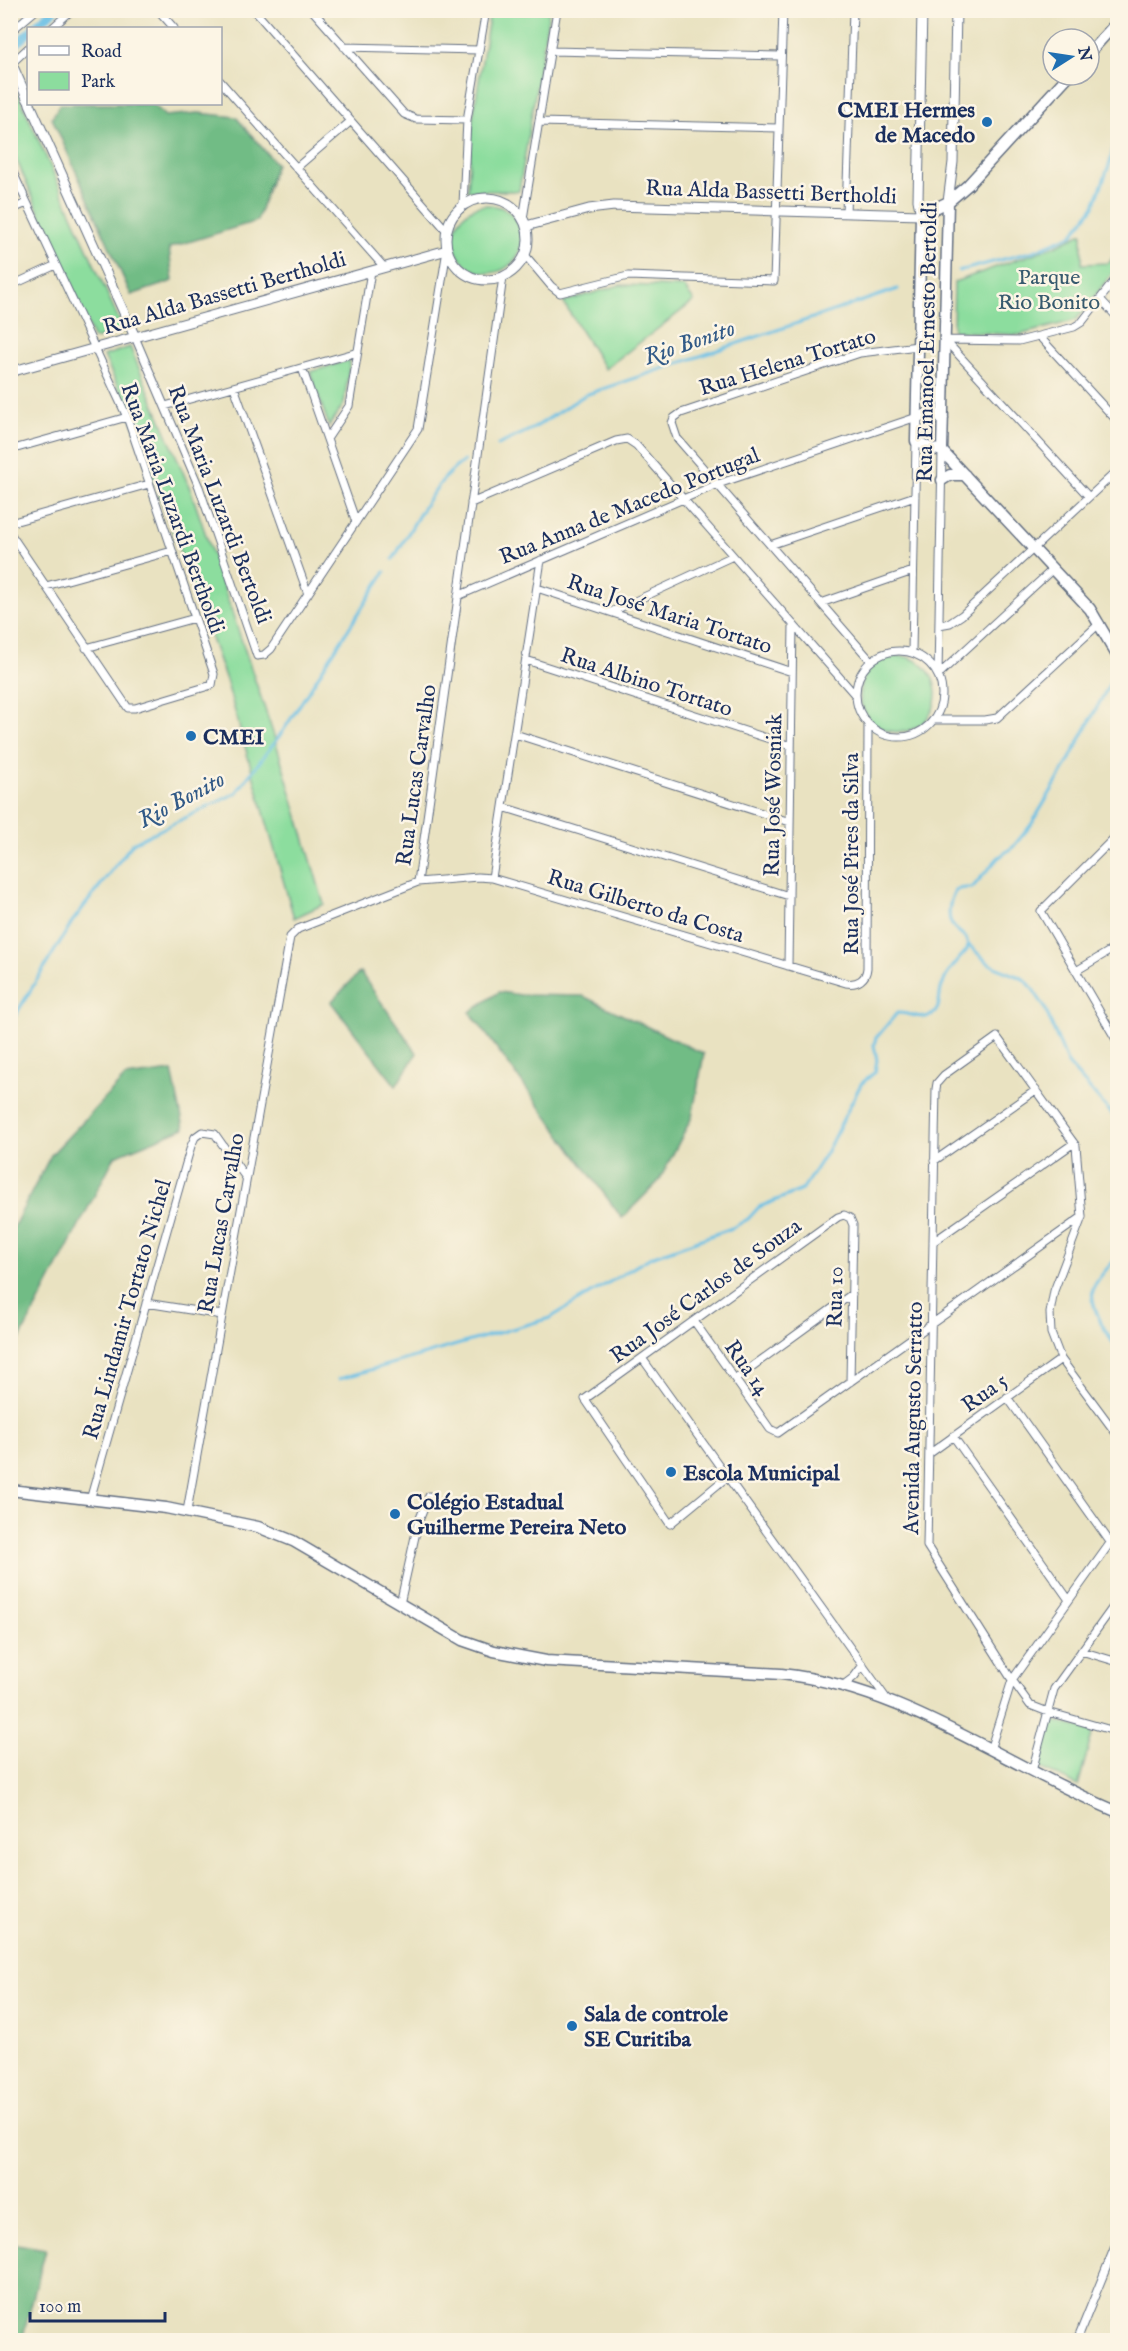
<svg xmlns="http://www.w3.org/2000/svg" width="1128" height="2351" viewBox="0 0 1128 2351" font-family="'IM FELL English',serif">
  <rect width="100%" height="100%" fill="#fcf5e5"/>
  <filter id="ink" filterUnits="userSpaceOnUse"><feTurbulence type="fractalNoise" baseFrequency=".0167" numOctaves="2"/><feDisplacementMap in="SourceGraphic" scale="12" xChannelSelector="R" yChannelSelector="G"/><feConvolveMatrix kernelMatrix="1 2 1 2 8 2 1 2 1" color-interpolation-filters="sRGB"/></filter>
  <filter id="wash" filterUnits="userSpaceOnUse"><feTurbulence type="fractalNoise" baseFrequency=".008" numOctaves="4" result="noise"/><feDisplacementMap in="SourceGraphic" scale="24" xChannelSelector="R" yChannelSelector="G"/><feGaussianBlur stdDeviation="1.35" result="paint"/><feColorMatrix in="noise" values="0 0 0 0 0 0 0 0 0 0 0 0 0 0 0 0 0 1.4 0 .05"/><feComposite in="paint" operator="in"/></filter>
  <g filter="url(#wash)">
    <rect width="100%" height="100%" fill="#e9e2c1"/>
    <path fill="#8cdd9e" stroke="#54867e" stroke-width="1.5" d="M490 11H549L519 191H468L472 124Z
      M10 76 124 331 94 339 11 147Z
      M454 239a34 34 0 1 1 68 0a34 34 0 1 1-68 0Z
      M1082 233V264L1109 263 1117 251V267L1076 320 1019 335 953 331 954 282 1055 246Z
      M620 285 684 287 694 301 605 369 563 302Z
      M130 347 191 491 274 736 324 904 294 918 226 680 130 414 104 356Z
      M350 360 344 404 329 426 310 372Z
      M860 694a38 38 0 1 1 76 0a38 38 0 1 1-76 0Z
      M1051 1720 1093 1731 1078 1786 1039 1767Z"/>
    <path fill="#71bc85" stroke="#467672" stroke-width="1.5" d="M60 104H152L165 116 198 113 236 117 276 164 257 221 169 248 173 281 131 295 52 118Z
      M360 972 417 1053 396 1086 331 1002Z
      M499 992 521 995 583 996 704 1054 692 1117 659 1181 622 1218 470 1012Z
      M172 1071 184 1128 115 1156 12 1354 10 1353 11 1232 51 1155 125 1077Z
      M11 2243 46 2249 22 2340H11Z"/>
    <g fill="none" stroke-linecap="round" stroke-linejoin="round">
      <path stroke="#69c0e6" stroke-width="3" d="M959 271 1034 251 1072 235 1094 206 1110 163 1118 128
        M498 445 534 428 585 395 898 289
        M393 559C413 528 433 481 464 461
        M969 945 987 962 997 968 1022 978 1030 985 1044 1006 1068 1064 1118 1121
        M10 1024 72 922 133 843 236 793 283 731 385 572
        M1118 1257C1109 1266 1099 1276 1094 1287 1087 1301 1107 1337 1118 1348
        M339 1379 550 1318 651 1257 732 1228 748 1219 759 1207 802 1190 826 1153 861 1084 875 1072 877 1060 874 1045 876 1038 897 1013C908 1012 921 1020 930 1016 942 1011 938 995 942 986 946 973 958 960 967 950 971 934 957 935 951 923 947 915 950 895 957 890 962 887 967 888 972 888L998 858 1013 847 1031 825 1065 768 1111 681"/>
      <path stroke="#69c0e6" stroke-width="9" d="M33 28 54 10
        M16 44 28 33"/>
    </g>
  </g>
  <g filter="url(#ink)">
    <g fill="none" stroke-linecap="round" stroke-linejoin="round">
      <defs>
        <path id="minor" d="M158 10 174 28
          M254 10 447 231
          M312 10 404 114 416 119 467 120
          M52 28 72 10
          M10 32 36 10
          M344 47 479 50
          M551 51 781 56
          M12 63 28 48
          M220 81 384 267
          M539 122 779 128
          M10 166 127 417 214 674 212 685 135 708H128L10 533
          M296 168 351 121
          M463 205 467 120 486 10
          M10 210 27 203
          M846 213 853 10
          M523 219 557 10
          M525 255 551 286 560 293 628 276 774 281 783 10
          M10 286 56 265
          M1100 299 1118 318
          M1039 336 1118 422
          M135 337 199 487 257 656 264 655 271 649 418 429 447 250
          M945 340 1089 497
          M945 340 1019 341 1074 327 1082 322 1118 276
          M302 368 356 522
          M234 387 308 594
          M165 406 358 352
          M327 439 349 406 371 271
          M10 450 127 417
          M471 503 616 441 627 439 636 445 856 696
          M10 523 149 484
          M770 545 915 496
          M46 586 172 551
          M537 588 792 672
          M458 596 718 484 917 417
          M821 603 913 571
          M611 612 733 556
          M939 625 950 623 962 615 1118 470
          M86 648 195 618
          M856 694a43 43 0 1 1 86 0a43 43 0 1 1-86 0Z
          M912 652 916 441
          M526 660 791 746
          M871 661 677 438 672 423 674 418 681 413 860 353 918 346
          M938 675 942 451
          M938 675 1053 569
          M933 720H985L997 718 1100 623
          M515 734 790 822
          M503 807 789 896
          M1118 834 1041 911 1118 1043
          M1108 845 1118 860
          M492 878 541 560
          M418 882 478 877 492 878 846 983C858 985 866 979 867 968L868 725
          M788 966 793 624
          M1076 971 1118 946
          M934 1161 1036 1090
          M933 1242 1074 1143
          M146 1303 222 1315
          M694 1321 770 1429 778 1433 1082 1217
          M642 1358 889 1702
          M735 1379 852 1294
          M1007 1397 1110 1542
          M953 1436 1069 1600
          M1118 1436 1061 1359 1051 1333 1050 1313 1054 1291 1082 1217 1076 1146 997 1037 944 1075 937 1083 936 1089 927 1546 1012 1680 1030 1705 1048 1712 1118 1732
          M929 1454 1061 1359
          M727 1477 670 1524 585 1399 838 1217 844 1215 850 1218 853 1225 850 1382
          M90 1500 191 1146 195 1137 202 1132 215 1134 246 1178
          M187 1511 290 937 298 929 418 882 503 277
          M400 1604 418 1523 429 1496
          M1081 1651 1118 1662
          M842 1686 854 1677 863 1665
          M991 1747 1012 1680 1118 1532
          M1032 1771 1054 1689 1118 1600
          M1077 2340 1118 2239"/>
        <path id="tertiary" d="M10 60 28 100
          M30 104 135 337
          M446 239a41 41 0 1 1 82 0a41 41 0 1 1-82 0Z
          M948 202 953 162 956 10
          M526 226 589 209 614 206 921 215 918 200 922 10
          M10 372 447 250"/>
        <path id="secondary" d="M1089 53 1118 21
          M917 417 932 413 943 418
          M942 451 930 448 916 441 921 215 948 202 968 185 1069 75
          M942 451 1090 609 1118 657
          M942 451 948 202
          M942 480 950 475H965
          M10 1490 166 1508 258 1527 293 1541 462 1640 494 1651 546 1661 781 1674C905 1687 1006 1766 1118 1812"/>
      </defs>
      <use href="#minor" stroke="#636e81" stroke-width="9"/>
      <use href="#tertiary" stroke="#636e81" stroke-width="11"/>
      <use href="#secondary" stroke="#636e81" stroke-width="13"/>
      <use href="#minor" stroke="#fff" stroke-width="7"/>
      <use href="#tertiary" stroke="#fff" stroke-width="9"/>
      <use href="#secondary" stroke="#fff" stroke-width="10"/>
    </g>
  </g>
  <g fill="#1f6fb2" stroke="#fcf5e5" stroke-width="2">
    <circle cx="987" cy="122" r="6"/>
    <circle cx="191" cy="736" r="6"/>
    <circle cx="671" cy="1472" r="6"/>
    <circle cx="395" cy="1514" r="6"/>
    <circle cx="572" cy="2026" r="6"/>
  </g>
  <g text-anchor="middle" stroke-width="5" stroke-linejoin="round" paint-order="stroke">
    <g font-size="22" font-weight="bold" fill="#1b2f5e" stroke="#fcf5e5" text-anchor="start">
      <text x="975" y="117" text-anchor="end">CMEI Hermes<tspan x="975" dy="25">de Macedo</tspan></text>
      <text x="203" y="744">CMEI</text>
      <text x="683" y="1480">Escola Municipal</text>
      <text x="407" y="1509">Colégio Estadual<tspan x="407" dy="25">Guilherme Pereira Neto</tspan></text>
      <text x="584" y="2021">Sala de controle<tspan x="584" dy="25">SE Curitiba</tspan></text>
    </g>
    <g font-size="22" fill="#1b2f5e" stroke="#fcf5e5">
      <text transform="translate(771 191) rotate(2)" y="8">Rua Alda Bassetti Bertholdi</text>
      <text transform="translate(224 292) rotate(-16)" y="8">Rua Alda Bassetti Bertholdi</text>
      <text transform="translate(926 342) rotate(-89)" y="8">Rua Emanoel Ernesto Bertoldi</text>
      <text transform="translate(787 361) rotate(-17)" y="8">Rua Helena Tortato</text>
      <text transform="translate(221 504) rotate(69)" y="8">Rua Maria Luzardi Bertoldi</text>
      <text transform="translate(629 505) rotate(-22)" y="8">Rua Anna de Macedo Portugal</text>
      <text transform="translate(174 508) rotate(70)" y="8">Rua Maria Luzardi Bertholdi</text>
      <text transform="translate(670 613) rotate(18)" y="8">Rua José Maria Tortato</text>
      <text transform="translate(647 681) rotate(18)" y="8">Rua Albino Tortato</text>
      <text transform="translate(415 775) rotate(-82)" y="8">Rua Lucas Carvalho</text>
      <text transform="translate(772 795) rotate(-89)" y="8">Rua José Wosniak</text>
      <text transform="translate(850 854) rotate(-90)" y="8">Rua José Pires da Silva</text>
      <text transform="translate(646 905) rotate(17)" y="8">Rua Gilberto da Costa</text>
      <text transform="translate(220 1223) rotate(-80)" y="8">Rua Lucas Carvalho</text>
      <text transform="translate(705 1290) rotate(-36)" y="8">Rua José Carlos de Souza</text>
      <text transform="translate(834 1297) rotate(-89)" y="8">Rua 10</text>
      <text transform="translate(126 1309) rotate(-74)" y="8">Rua Lindamir Tortato Nichel</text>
      <text transform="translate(748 1367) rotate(55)" y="8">Rua 14</text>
      <text transform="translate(984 1392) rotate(-36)" y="8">Rua 5</text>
      <text transform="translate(912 1418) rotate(-89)" y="8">Avenida Augusto Serratto</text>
    </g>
    <g font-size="22" fill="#375a6e" stroke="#fcf5e5">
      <text x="1049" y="284">Parque<tspan x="1049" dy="25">Rio Bonito</tspan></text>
    </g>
    <g font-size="24" font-style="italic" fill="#325a87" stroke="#fcf5e5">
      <text transform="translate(689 342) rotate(-19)" y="8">Rio Bonito</text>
      <text transform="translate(181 799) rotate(-28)" y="8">Rio Bonito</text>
    </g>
  </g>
  <rect width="1128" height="2351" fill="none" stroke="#fcf5e5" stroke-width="36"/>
  <rect x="27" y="27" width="195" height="78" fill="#fcf5e5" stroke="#a2a6af" stroke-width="1.5"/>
  <rect x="39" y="46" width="30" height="9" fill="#ffffff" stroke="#a2a6af" stroke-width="1.5"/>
  <text x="81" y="57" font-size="18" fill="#1b2f5e">Road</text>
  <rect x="39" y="72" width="30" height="18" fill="#8cdd9e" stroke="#a2a6af" stroke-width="1.5"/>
  <text x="81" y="87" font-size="18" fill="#1b2f5e">Park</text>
  <g transform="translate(1071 57) rotate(78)"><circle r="28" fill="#fcf5e5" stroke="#a2a6af" stroke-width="1.5"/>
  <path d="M0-4.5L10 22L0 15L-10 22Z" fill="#1f6fb2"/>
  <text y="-9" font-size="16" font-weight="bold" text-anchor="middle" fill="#1b2f5e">N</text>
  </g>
  <path d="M30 2312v9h135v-9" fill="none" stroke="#1b2f5e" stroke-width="3"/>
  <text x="39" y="2312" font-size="18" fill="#1b2f5e" stroke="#fcf5e5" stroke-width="4.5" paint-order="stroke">100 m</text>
</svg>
